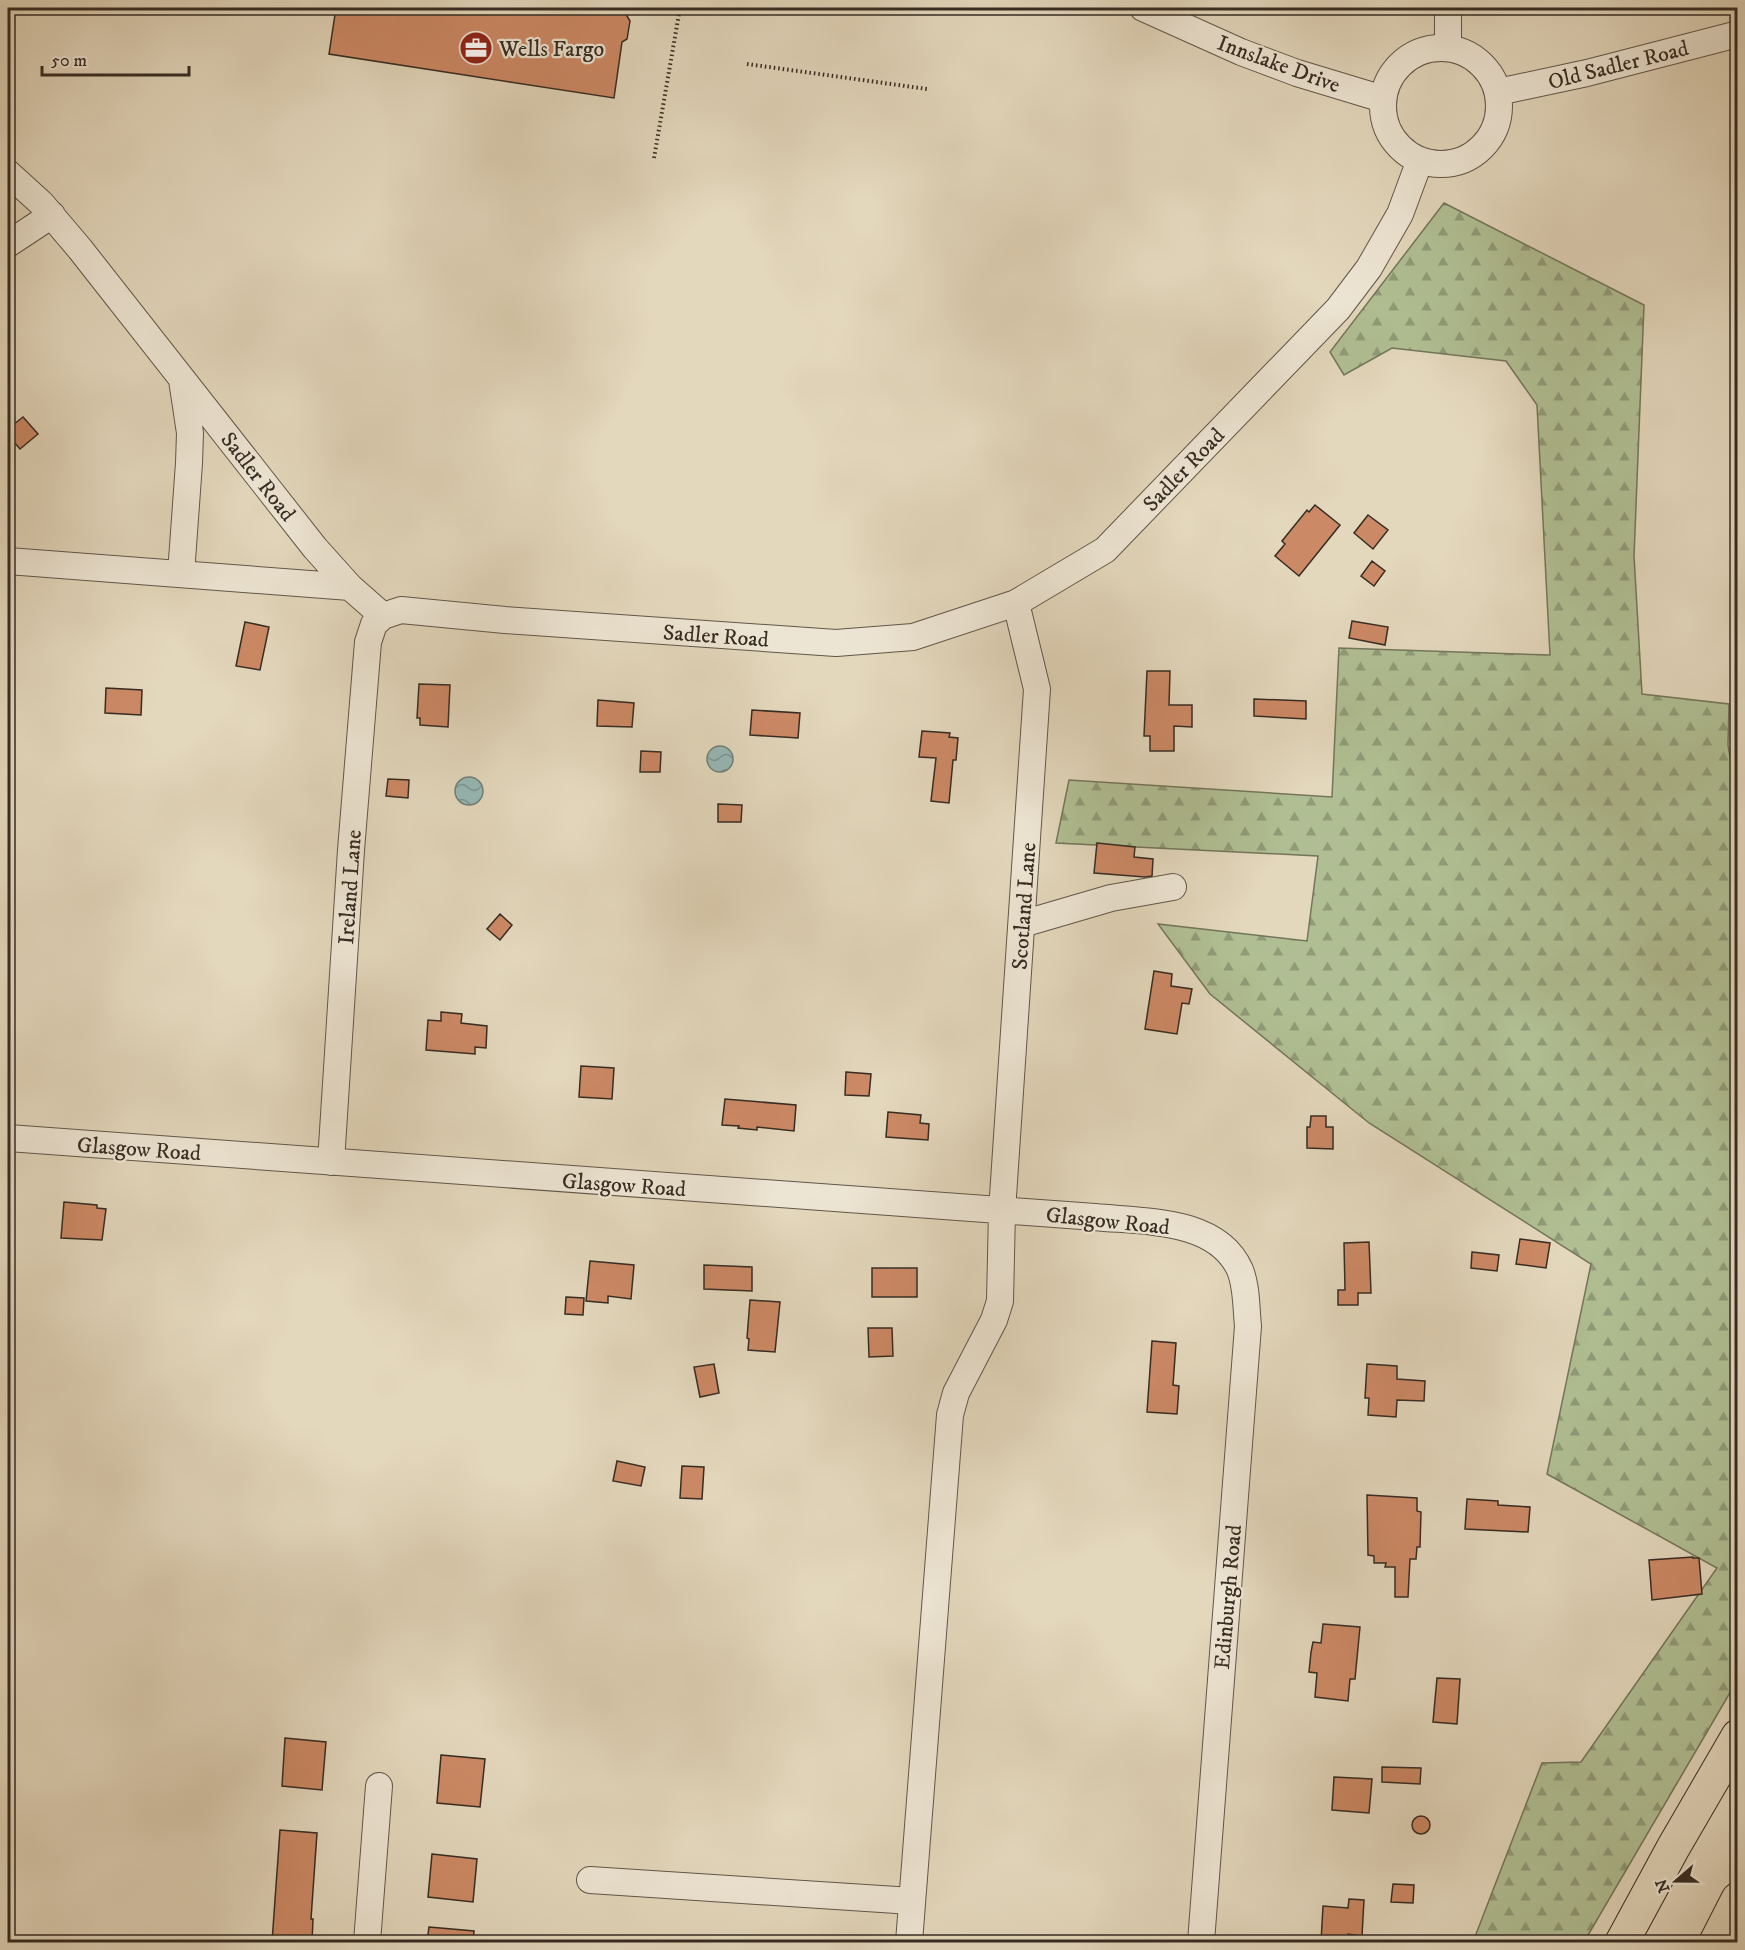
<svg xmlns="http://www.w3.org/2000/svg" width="1745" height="1950" viewBox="0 0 1745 1950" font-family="'IM FELL DW Pica',serif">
  <defs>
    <pattern id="forest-firs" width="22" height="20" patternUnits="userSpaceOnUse" patternTransform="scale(1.5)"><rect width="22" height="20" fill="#b0bf93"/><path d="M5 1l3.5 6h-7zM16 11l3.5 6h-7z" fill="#909b78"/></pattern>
    <pattern id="water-waves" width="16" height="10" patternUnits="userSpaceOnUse" patternTransform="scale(1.5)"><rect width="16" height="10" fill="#96b8b5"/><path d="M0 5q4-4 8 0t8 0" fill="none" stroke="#7b9693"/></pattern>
  </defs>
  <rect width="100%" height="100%" fill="#e3d7bc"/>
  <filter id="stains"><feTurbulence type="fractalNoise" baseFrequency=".00333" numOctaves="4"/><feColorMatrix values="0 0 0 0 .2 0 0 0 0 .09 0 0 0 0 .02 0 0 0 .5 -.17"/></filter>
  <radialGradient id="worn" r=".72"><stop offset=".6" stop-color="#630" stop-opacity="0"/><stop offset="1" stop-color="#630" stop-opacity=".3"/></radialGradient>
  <path fill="url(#forest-firs)" stroke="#73765b" stroke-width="1.5" d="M1444 203 1644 305 1634 556 1642 694 1729 704 1728 745 1737 798 1738 1679 1584 1942H1473L1542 1763 1581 1762 1717 1568 1547 1474 1591 1264 1369 1123 1210 994 1158 924 1307 941 1318 856 1056 843 1069 780 1332 797 1339 648 1550 655 1537 405 1506 361 1392 348 1344 375 1330 352Z"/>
  <path fill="url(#water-waves)" stroke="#70807b" stroke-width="1.5" d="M707 759a13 13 0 1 1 26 0a13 13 0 1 1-26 0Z
    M455 791a14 14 0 1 1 28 0a14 14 0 1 1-28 0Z"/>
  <path fill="#cc8965" stroke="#362c23" stroke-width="1.5" d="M336 8H628L627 16 630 21 627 39 622 42 614 98 329 54Z
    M23 417 38 434 20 449 8 435V429Z
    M1315 505 1340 525 1299 576 1275 556 1285 544 1282 541 1307 510 1309 512Z
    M1368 515 1388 530 1373 549 1354 533Z
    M1372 561 1385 571 1374 586 1361 576Z
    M1352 621 1388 627 1385 645 1349 638Z
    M245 622 269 627 260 670 236 666Z
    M1147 671H1170L1169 705H1192V727L1174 726V751H1150V736H1144Z
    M419 684 450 685 448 727 420 725V718H417Z
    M106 688 142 690 141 715 105 713Z
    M1254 699 1306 701V719L1254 716Z
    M598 700 634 703 632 727 597 726Z
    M752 710 800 713 798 738 750 735Z
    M922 731 950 733 949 737 958 738 956 760H953L949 803 931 801 936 758 919 757Z
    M641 751 661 752 660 772H640Z
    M388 779 409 780 408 798 386 796Z
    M718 804 742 805 741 822H718Z
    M1097 843 1135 847 1134 857 1153 859 1152 876 1145 877 1094 873Z
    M500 914 512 925 500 940 487 929Z
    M1154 971 1172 974 1171 986 1192 989 1189 1004 1182 1003 1177 1034 1145 1029Z
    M441 1012 462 1014 461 1023 487 1026 486 1048 475 1047V1054L426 1050 428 1020 441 1021Z
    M581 1066 614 1068 612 1099 579 1097Z
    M846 1072 871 1074 869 1096 845 1095Z
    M725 1099 796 1105 794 1131 757 1127V1130L738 1128 739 1126 722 1125Z
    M888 1112 921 1115 920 1123 929 1124 928 1140 886 1137Z
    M1311 1116H1326V1127H1333V1149L1307 1148V1127H1310Z
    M64 1202 97 1205V1208L106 1209 102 1240 61 1238Z
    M1520 1239 1550 1243 1546 1268 1516 1264Z
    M1369 1242 1371 1293H1358V1305H1338V1290H1345L1344 1243Z
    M1472 1252 1499 1255 1497 1271 1471 1268Z
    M590 1261 634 1265 631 1299 608 1296V1303L586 1301Z
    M704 1265 752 1267V1291L704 1289Z
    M872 1268H917V1297H872Z
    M566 1297 584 1298 583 1315 565 1314Z
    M750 1300 780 1302 775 1352 748 1350 749 1339 747 1338Z
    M868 1328H892L893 1356 869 1357Z
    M1152 1341 1176 1343 1173 1385 1179 1386 1177 1414 1147 1412Z
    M714 1364 719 1393 700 1397 694 1367Z
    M1367 1364 1397 1366V1379L1425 1381 1424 1401 1397 1400 1396 1417 1368 1415 1369 1398H1365Z
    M617 1461 645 1467 641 1486 613 1481Z
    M682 1466 704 1467 702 1499 680 1498Z
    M1367 1495 1417 1498V1511L1421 1512 1420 1547H1417L1416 1559H1410L1408 1597H1395V1567H1385L1386 1563H1374V1556L1368 1555Z
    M1467 1499 1498 1501V1505L1530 1507 1528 1532 1465 1529Z
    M1693 1557V1558H1699L1702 1594 1652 1600 1649 1560Z
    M1323 1624 1360 1627 1355 1679H1350L1348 1701 1315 1697 1317 1673 1309 1672 1311 1652 1313 1642 1321 1643Z
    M1437 1678 1460 1679 1457 1724 1433 1722Z
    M285 1738 326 1742 322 1790 282 1786Z
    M441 1755 485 1759 480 1807 437 1803Z
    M1382 1767 1421 1768 1420 1784 1382 1782Z
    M1334 1777 1372 1779 1369 1813 1332 1810Z
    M1412 1825a9 9 0 1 1 18 0a9 9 0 1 1-18 0Z
    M280 1830 317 1833 311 1919H313L312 1942H272Z
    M432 1854 477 1859 473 1902 428 1897Z
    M1393 1884 1414 1885 1413 1903 1391 1902Z
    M1349 1899 1364 1900 1362 1936 1348 1934V1942H1321L1323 1906 1348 1908Z
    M429 1927 474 1931 473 1942H427Z"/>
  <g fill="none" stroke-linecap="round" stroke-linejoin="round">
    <defs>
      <path id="minor" d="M1143 8 1241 52 1297 73 1383 99
        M1448 8V48
        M1383 106a58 58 0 1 1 116 0a58 58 0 1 1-116 0Z
        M1498 92 1587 73 1738 34
        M8 173 41 203 80 249 315 548 350 587 383 616
        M8 244 52 215
        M8 561 350 587
        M181 574 189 463 190 433 182 380
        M1022 924 1111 898 1173 887
        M8 1138 1095 1217C1143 1222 1217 1218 1240 1270 1247 1287 1246 1308 1248 1326L1201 1942
        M331 1162 351 850 368 642 374 624 383 616 401 610 505 620 836 643 913 637 1016 603 1105 550 1338 309 1369 268 1400 214 1420 160
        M590 1880 912 1901
        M367 1942 379 1786
        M909 1942 950 1415 956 1393 994 1320 1000 1301 1002 1211 1037 689 1016 603"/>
      <path id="highway" d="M1622 1942 1673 1848 1738 1736
        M1716 1942 1738 1899"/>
    </defs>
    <use href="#minor" stroke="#615749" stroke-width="28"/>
    <use href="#highway" stroke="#362c23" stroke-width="35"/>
    <path stroke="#362c23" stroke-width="4" stroke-dasharray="1.5 3" stroke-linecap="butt" d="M747 64 927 89
      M654 158 680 8"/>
    <use href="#minor" stroke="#ede5d3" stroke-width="26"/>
    <use href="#highway" stroke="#e3d7bc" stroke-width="33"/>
  </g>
  <defs>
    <symbol id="office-disc" viewBox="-11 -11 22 22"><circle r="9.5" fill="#8f2418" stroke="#ede5d3"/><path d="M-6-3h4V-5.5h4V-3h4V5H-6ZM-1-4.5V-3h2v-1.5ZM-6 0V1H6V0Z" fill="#fff"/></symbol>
  </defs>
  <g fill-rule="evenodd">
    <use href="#office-disc" x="457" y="29" width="38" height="38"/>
  </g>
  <g text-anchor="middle" stroke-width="4.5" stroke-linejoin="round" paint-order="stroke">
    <g font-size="22" fill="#362c23" stroke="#ede5d3" text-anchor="start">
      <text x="499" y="56">Wells Fargo</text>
    </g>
    <g font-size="22" fill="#362c23" stroke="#ede5d3">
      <text transform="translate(1279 63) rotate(20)" y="8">Innslake Drive</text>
      <text transform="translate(1618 64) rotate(-14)" y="8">Old Sadler Road</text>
      <text transform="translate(1183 469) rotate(-46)" y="8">Sadler Road</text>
      <text transform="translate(259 476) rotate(52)" y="8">Sadler Road</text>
      <text transform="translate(716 635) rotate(4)" y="8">Sadler Road</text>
      <text transform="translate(349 887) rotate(-86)" y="8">Ireland Lane</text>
      <text transform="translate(1023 906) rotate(-86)" y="8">Scotland Lane</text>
      <text transform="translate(139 1148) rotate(4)" y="8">Glasgow Road</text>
      <text transform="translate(624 1184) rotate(4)" y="8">Glasgow Road</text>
      <text transform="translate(1108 1220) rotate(6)" y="8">Glasgow Road</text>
      <text transform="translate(1227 1597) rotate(-85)" y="8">Edinburgh Road</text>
    </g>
  </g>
  <rect width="1745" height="1950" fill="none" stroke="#e3d7bc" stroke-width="30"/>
  <rect x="9" y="9" width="1727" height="1932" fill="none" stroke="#362c23" stroke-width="3"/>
  <rect x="15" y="15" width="1715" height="1920" fill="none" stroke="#362c23" stroke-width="1.5"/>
  <g transform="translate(1676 1881) rotate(250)" stroke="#ede5d3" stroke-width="4.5" paint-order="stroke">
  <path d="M0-4.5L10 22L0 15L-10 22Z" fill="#362c23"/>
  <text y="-9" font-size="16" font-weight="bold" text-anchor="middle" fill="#362c23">N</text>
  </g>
  <path d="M42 66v9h147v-9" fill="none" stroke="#362c23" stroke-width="3"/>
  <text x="51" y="66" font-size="18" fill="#362c23" stroke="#ede5d3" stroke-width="4.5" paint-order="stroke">50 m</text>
  <rect width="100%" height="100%" filter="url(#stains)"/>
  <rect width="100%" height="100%" fill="url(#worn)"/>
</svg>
